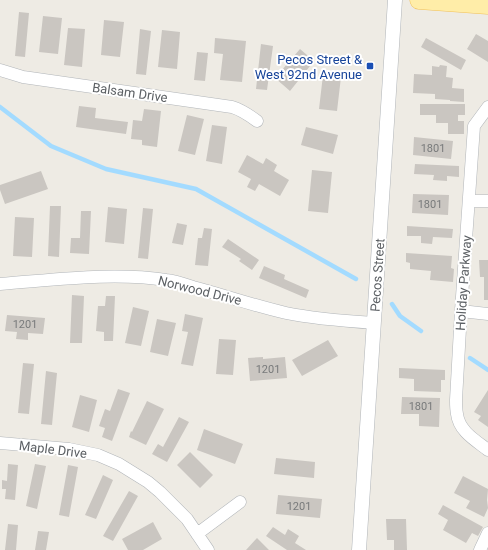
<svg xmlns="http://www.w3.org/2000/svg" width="488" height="550" viewBox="0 0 488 550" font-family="Roboto,sans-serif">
  <rect width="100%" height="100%" fill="#eeebe4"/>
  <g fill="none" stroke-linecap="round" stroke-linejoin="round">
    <path stroke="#a3dbff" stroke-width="4.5" d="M0 107 51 146 106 169 196 189 356 279
      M392 304 400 316 421 331
      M470 358 488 370"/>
  </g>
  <path fill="#cac6c1" d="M19 12 29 13 25 57 15 56Z
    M43 16 62 18 58 54 39 52Z
    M104 20 124 22 120 57 101 55Z
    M68 28 85 29 82 67 64 65Z
    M140 29 151 31 146 75 136 74Z
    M162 30 180 32 177 69 158 67Z
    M476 34 488 41V62L467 49Z
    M215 38 246 41 242 82 220 80 223 54 214 53Z
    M426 38 466 60 461 70 421 47Z
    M261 44 273 46 267 90 256 89Z
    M300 49 314 61 290 91 275 78Z
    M197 52 208 53 205 81 194 80Z
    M440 65 447 66 446 77 453 78 452 88 464 89V102L450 101V100L435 99V94L413 93 414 74 432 75V66L439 67Z
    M323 75 341 77 337 111 319 109Z
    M420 104H465V115H458V121H464V134H448V123H436V115H420Z
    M79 106 96 108 95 118 128 122 126 134 76 127Z
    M144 109 161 111 157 147 142 145V140L131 139 133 120 142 121Z
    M187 115 204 119 195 155 178 151Z
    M212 125 227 127 222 164 206 161Z
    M306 127 338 135 333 154 301 145Z
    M414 137 453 141 451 159 413 155Z
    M247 155 263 164 266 158 277 165 274 171 289 180 280 196 259 184 255 191 247 187 251 179 238 172Z
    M415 164 459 166V177L447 176V181L433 180 434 175 414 174Z
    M312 170 332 172 328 213 308 211Z
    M41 171 48 189 5 204 0 190V185Z
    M413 194 449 195 448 215 412 213Z
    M50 206H61L59 257 48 256Z
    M108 207 127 209 124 244 105 242Z
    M143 208 153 209 148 259 138 258Z
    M81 211H91L89 254 70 253 71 238H80Z
    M15 217 34 218 32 257 13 256Z
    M177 223 187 225 183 245 172 243Z
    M407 226 453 229 452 238 433 237 432 244 421 243V236H407Z
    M204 228 212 229 208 266 195 265 198 238H202Z
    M228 239 259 260 252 270 239 261 241 259 222 247Z
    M406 253 452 256 451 268 454 269 453 282 430 280 431 271 410 269V263L406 262Z
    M479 260H488V300H484V277H480Z
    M264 266 285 275 284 279 309 290 306 298 259 278Z
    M72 295 84 296 82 343H70Z
    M106 296H115L113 341H104V332L96 331 98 306H105Z
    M133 307 149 311 141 346 125 343Z
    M185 314 203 318 193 366 181 364 188 332 182 331Z
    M7 315 45 318 43 334 28 333V340L16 339 17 332 5 331Z
    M157 319 176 323 168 356 150 352Z
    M219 339 236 340 233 375 216 374Z
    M328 340 338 356 302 376 292 360Z
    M263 357V359L285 357 287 378 250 381 248 358Z
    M23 363 34 364 29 414 18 413Z
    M399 368 445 370V380H441V392L414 391V379L399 378Z
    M46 371 57 373 52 425 41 424Z
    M118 389 130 393 112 441 102 437 105 428 99 426 105 409 110 411Z
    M488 390V427L478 420 481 416 474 412Z
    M80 395 97 400 89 432 72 427Z
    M402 397 440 398 439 427 419 426V414H401Z
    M147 401 164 409 146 445 129 437 131 431 132 432Z
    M179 417 189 422 167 462 152 454 158 444 163 447Z
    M204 429 243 444 235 464 197 450Z
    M190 452 213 475 200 488 177 465Z
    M276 458 315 462 314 478 274 474Z
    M8 464 18 465 15 500 5 499 6 489H2V480L7 481Z
    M35 464 46 466 37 509 26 506Z
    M68 465 78 467 69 517 59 515Z
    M103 475 113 480 96 519 85 515Z
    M463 476 488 489 487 500 488 508 484 517 466 508 470 501 454 493Z
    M129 491 138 496 113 541 103 536Z
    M278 495 322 499 320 518 276 514Z
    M443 505 483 527 478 536 472 533 466 543 443 530 448 520 438 514Z
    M386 519H406L407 550H394V540H387Z
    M153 522 162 539 143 550H128L122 539Z
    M8 524 18 525 16 550H5Z
    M273 527 285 535 288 529 299 536 295 543 306 550H287L266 536Z
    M38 531 49 532 46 550H35Z
    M257 538 269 550H246Z"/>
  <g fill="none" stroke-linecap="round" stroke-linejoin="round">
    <defs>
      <path id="minor" d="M0 70 23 77 232 107C242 110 249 115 257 121
        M488 107 474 126 461 311 456 400C456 405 456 409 457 414 459 431 475 440 488 450
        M469 201H488
        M0 284C55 280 112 272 166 280 175 281 184 284 193 287 224 295 255 306 286 313 315 319 344 321 374 323
        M461 311 488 314
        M0 443 69 449 98 455 119 464 148 482 160 492 187 519 208 550
        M197 534 240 502
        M480 550 488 533"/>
      <path id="tertiary" d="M359 550 395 0"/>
      <path id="primary" d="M419 0 488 5"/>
    </defs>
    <use href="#minor" stroke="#b1b5b9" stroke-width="13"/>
    <use href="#tertiary" stroke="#b1b5b9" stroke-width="15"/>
    <use href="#primary" stroke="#f1c15a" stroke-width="19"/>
    <use href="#minor" stroke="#fff" stroke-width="12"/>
    <use href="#tertiary" stroke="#fff" stroke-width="14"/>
    <use href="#primary" stroke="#ffeda8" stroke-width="18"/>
  </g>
  <rect fill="#1a4fb4" stroke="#fff" stroke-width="1.5" x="366" y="62" width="8" height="8" rx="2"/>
  <g text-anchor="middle" stroke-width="4" stroke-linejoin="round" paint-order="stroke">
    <g font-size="11" fill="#787a7b">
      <text x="433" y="152">1801</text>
      <text x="430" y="208">1801</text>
      <text x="25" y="328">1201</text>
      <text x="268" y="373">1201</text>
      <text x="421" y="410">1801</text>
      <text x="299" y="510">1201</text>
    </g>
    <g font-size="13" fill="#164399" stroke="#fff" text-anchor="end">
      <text x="362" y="64">Pecos Street &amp;<tspan x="362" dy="15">West 92nd Avenue</tspan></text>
    </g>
    <g font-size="13" fill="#5c6064" stroke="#fff">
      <text transform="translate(130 92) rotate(8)" y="5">Balsam Drive</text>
      <text transform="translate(377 275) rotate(-86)" y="5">Pecos Street</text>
      <text transform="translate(463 283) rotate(-86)" y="5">Holiday Parkway</text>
      <text transform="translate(200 290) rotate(14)" y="5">Norwood Drive</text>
      <text transform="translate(53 449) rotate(7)" y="5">Maple Drive</text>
    </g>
  </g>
</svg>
